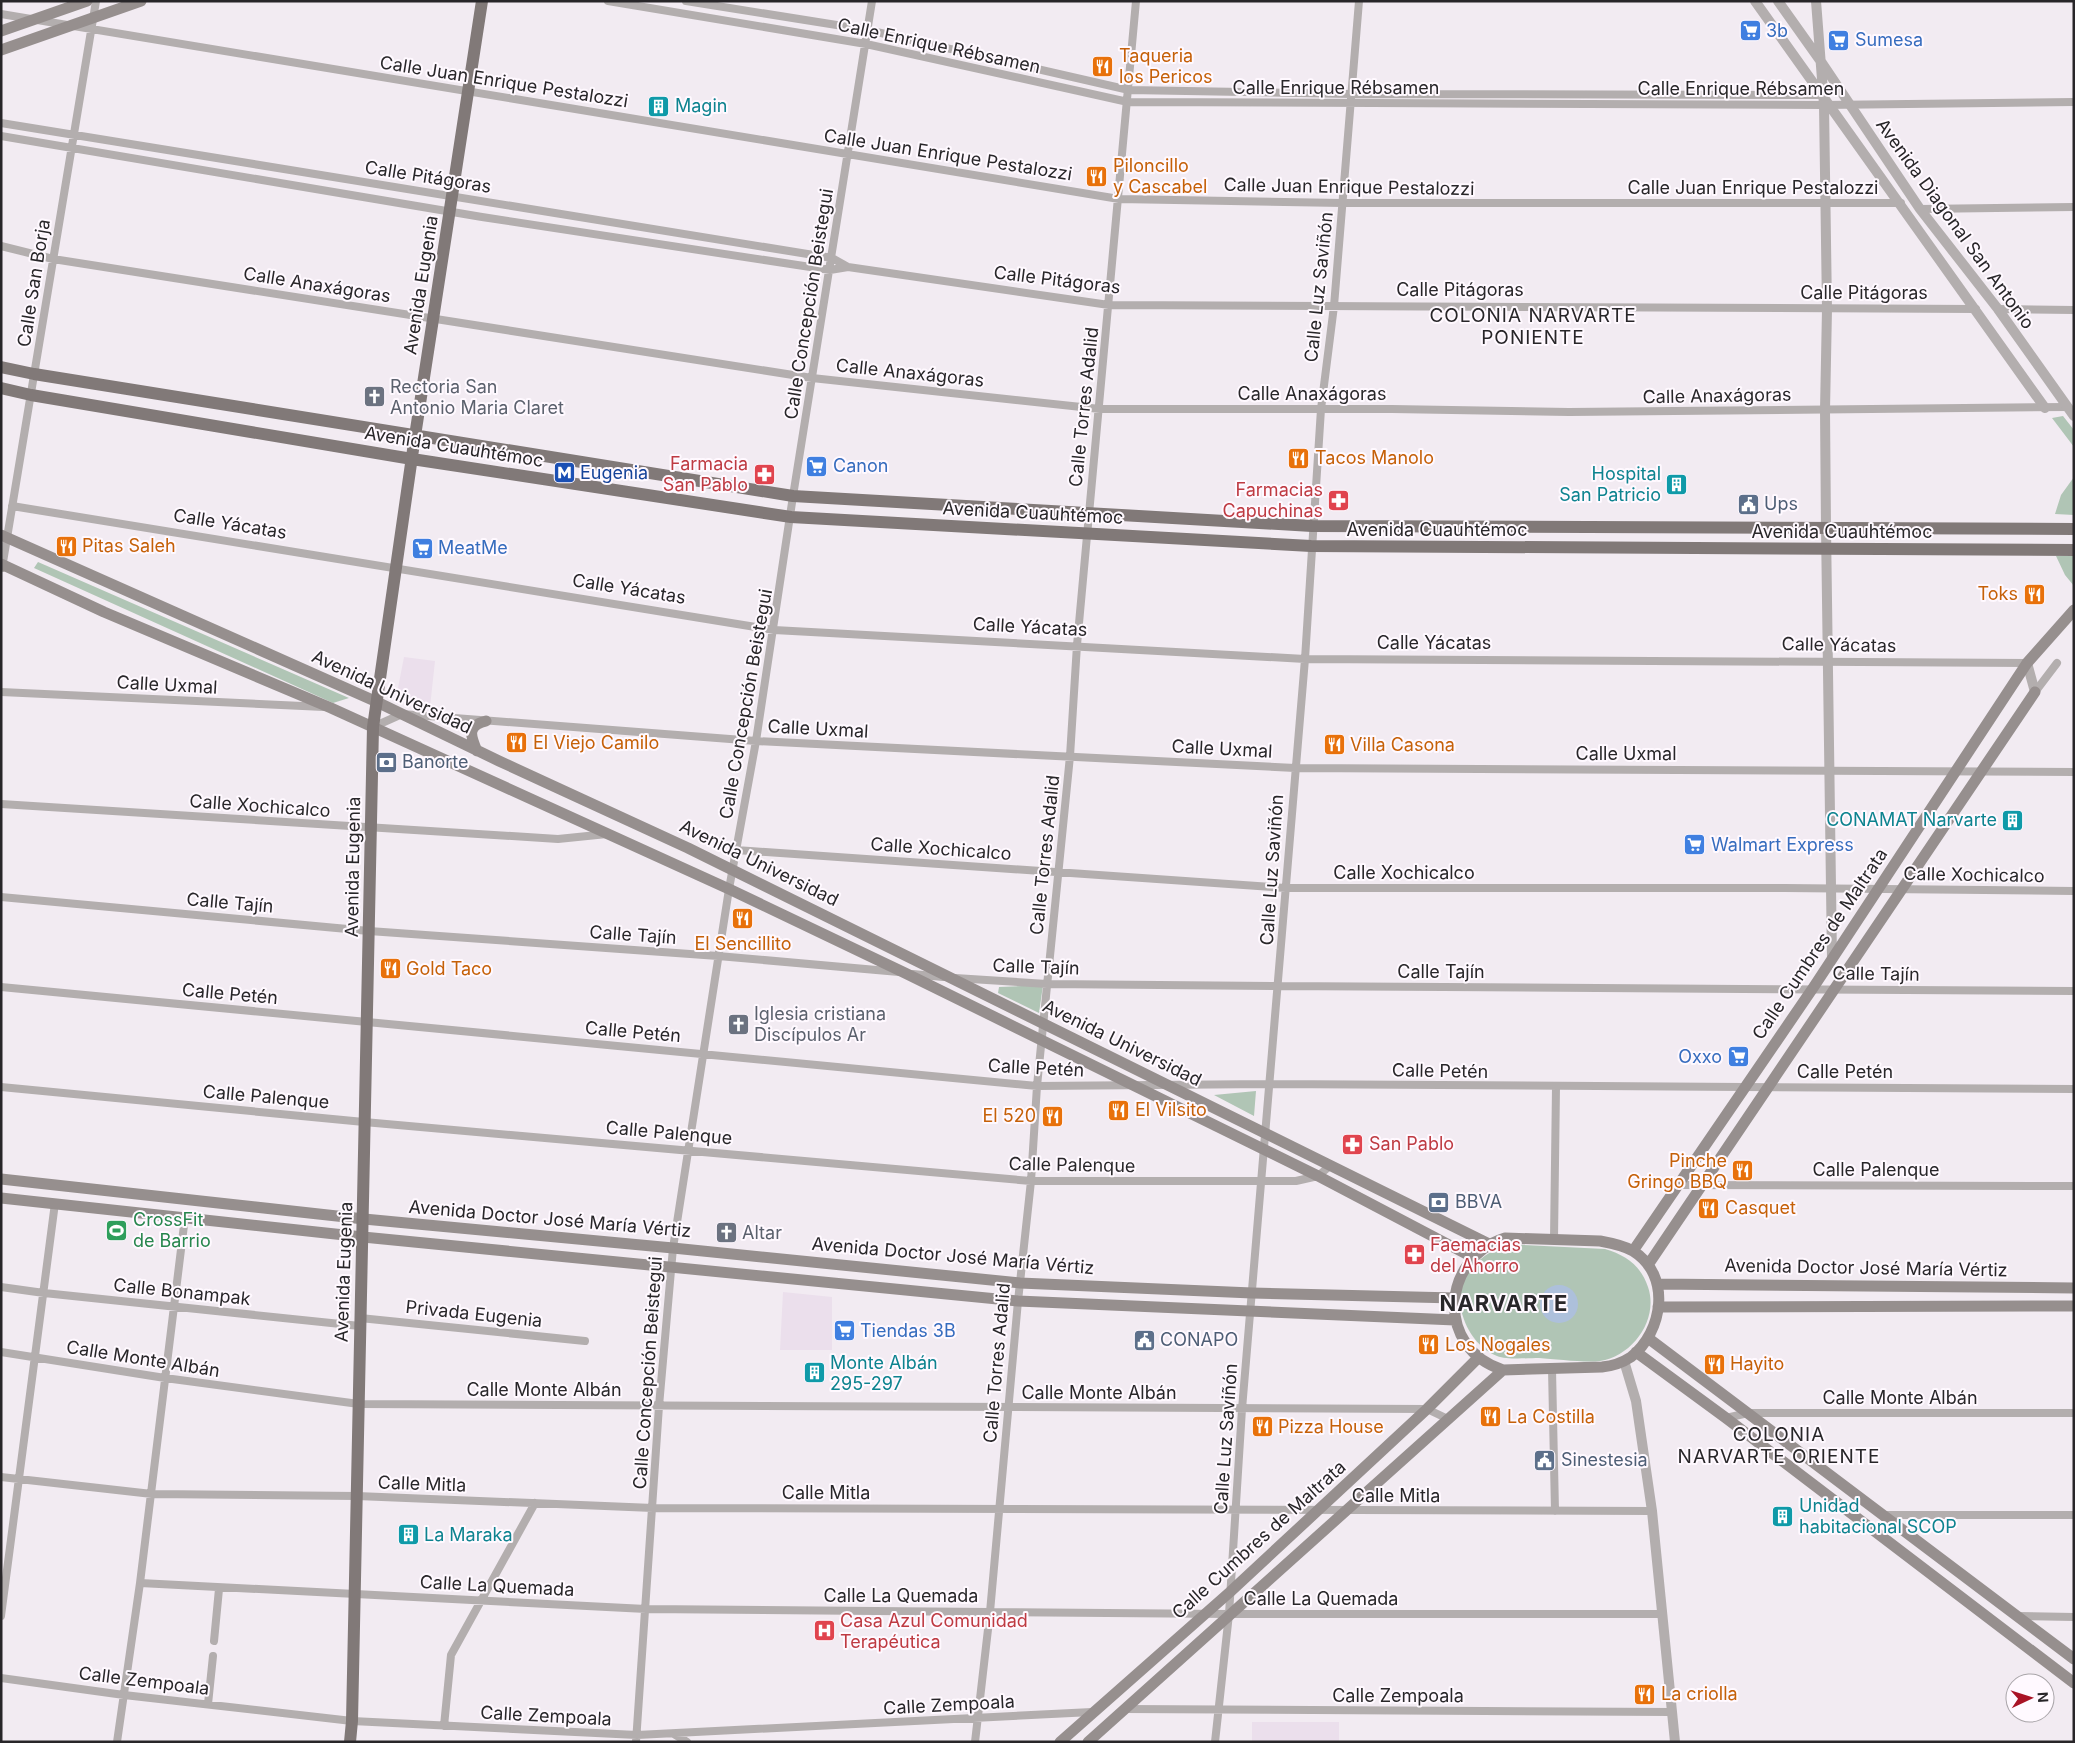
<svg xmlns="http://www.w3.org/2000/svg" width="2075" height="1743" viewBox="0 0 2075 1743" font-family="Inter,sans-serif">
  <rect width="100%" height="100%" fill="#f2ebf2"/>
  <path fill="#ebdfec" d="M404 657 435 661 430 707 409 703 397 693Z
    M783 1292 832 1297V1350H780Z
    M1252 1722H1339V1742H1252Z"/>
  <path fill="#b0c5b5" d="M2063 416 2074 430V447L2052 418Z
    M2074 477V515L2055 514 2061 495Z
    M2056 556H2074V586L2065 575Z
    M38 562 349 698 333 703 34 568Z
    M1043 985 1039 1013 998 993 999 987Z
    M1256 1091 1254 1116 1214 1095Z
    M1506 1244 1605 1249C1626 1255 1641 1266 1648 1287 1659 1319 1633 1356 1600 1361 1586 1363 1555 1359 1539 1358 1528 1358 1507 1360 1497 1356 1476 1348 1462 1324 1460 1302 1458 1272 1482 1255 1506 1244Z"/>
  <path fill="#adc0db" d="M1540 1304a19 19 0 1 1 38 0a19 19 0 1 1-38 0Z"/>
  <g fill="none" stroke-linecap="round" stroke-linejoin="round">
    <path stroke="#b3aeae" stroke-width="8" d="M608 1 866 44 1128 102 1824 105 2074 102
      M686 1 868 30 1129 90 1351 94 1823 95
      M1 14 1119 199 1342 203H1901
      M1 123 832 258 848 267
      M1 136 482 217 830 270 848 267 1109 305 1976 309
      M1920 209 2074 207
      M1 246 53 259 812 378 1100 409H1392L1569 412 2068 407
      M1998 309 2074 310
      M12 506 774 630 1305 659 2027 663
      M2 568 96 1
      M1 692 324 707
      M2035 692 2057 663
      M373 727 402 714 756 741 1295 768 2074 772
      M1 804 558 839 607 834
      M736 850 1286 888H1785L2074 891
      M1 897 369 931 718 956 899 972
      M913 974 943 977
      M955 978 1047 984 1277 986 2074 991
      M1 987 1037 1086 1270 1084 2074 1089
      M1 1087 364 1122 1031 1181H1296L1318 1176 1331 1165
      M1677 1185 2074 1186
      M1554 1239 1556 1087
      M1 1287 44 1293 360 1326
      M360 1318 585 1341
      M1 1352 165 1378 359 1404 1427 1409 1448 1419
      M1552 1369 1555 1511
      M1726 1418 1748 1413H2074
      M1 1477 152 1494 357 1496 653 1508 1652 1511
      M1883 1515H2074
      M140 1583 646 1609 1229 1614H1662
      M1 1616 55 1203
      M2018 1616 2074 1617
      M214 1641 219 1589
      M1 1678 124 1695 352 1721 637 1735 1092 1712
      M208 1704 213 1656
      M1125 1709 1671 1712
      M444 1726 451 1655 535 1503
      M674 1734 687 1742
      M117 1742 140 1583 185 1217
      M636 1742 659 1406 673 1248 729 889 756 741 793 496 872 1
      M975 1742 990 1612 1018 1301 1031 1181 1037 1086 1070 756 1077 645 1136 1
      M1215 1742 1229 1614 1242 1409 1305 659 1321 409 1334 306 1359 1"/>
    <path stroke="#b3aeae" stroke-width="10" d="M1755 1 2045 408
      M1778 1 1822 63 1920 209 1998 309 2074 416
      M1816 1 1824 105 1827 309 1825 410 1826 528 1832 959
      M2027 663 2035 692
      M1624 1361 1636 1401 1652 1511 1675 1742"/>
    <path stroke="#968f8e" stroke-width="11" d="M1 31 87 1
      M1 50 141 1
      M1 535 377 702 499 761 688 848 1491 1245
      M1 564 104 612 331 708 729 889 905 973 1318 1176 1474 1258
      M477 751C470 735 467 726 486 721
      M1 1179 364 1219 673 1248 1020 1283 1252 1293 1455 1298
      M1 1198 363 1237 1018 1301 1455 1320
      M1505 1238 1600 1241C1611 1243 1623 1245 1633 1251 1672 1275 1663 1332 1631 1357 1622 1363 1612 1366 1602 1367L1503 1370C1436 1349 1440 1259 1505 1238Z
      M1633 1251 1813 988 2027 663 2074 610
      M1648 1265 2035 692
      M1657 1284 2074 1288
      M1658 1307 2074 1306
      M1648 1338 2074 1659
      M1636 1352 1726 1418 2074 1683
      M1060 1742 1230 1592 1427 1409 1478 1358
      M1088 1742 1503 1370"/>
    <path stroke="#817978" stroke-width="12" d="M1 367 34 374 793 496 1312 526 2074 529
      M1 388 31 395 412 459 791 517 1311 546 2074 550
      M350 1742 352 1721 373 727 415 436 482 1"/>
  </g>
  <defs>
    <symbol id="supermarket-square" viewBox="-11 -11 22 22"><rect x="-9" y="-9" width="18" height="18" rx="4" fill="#3f7fe0" stroke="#fff9ff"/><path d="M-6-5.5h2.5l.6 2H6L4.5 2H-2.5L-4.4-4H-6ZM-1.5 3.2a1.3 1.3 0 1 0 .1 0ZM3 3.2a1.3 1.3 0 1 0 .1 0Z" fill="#fff"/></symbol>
    <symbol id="restaurant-square" viewBox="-11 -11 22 22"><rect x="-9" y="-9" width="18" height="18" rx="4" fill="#e8710a" stroke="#fff9ff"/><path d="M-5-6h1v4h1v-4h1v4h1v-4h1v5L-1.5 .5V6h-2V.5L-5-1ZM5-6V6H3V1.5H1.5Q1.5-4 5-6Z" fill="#fff"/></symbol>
    <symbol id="building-square" viewBox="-11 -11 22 22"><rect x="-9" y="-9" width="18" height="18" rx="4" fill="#0f9aa8" stroke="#fff9ff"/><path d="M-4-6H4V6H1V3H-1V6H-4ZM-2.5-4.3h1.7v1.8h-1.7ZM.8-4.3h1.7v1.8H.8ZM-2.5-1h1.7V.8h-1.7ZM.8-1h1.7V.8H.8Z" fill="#fff"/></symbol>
    <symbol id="church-square" viewBox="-11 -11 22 22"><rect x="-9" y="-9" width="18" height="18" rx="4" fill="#6b7280" stroke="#fff9ff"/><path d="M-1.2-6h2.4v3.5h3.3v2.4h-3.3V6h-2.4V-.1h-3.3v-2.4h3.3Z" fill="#fff"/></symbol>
    <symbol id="metro-square" viewBox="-11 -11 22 22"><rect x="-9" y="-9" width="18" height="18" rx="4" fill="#1a4fb4" stroke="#fff9ff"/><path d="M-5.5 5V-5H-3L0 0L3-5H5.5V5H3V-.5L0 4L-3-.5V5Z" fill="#fff"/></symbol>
    <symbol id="pharmacy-square" viewBox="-11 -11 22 22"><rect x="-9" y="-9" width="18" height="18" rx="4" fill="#e0444e" stroke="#fff9ff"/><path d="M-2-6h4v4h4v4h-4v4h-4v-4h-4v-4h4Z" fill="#fff"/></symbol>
    <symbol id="civic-square" viewBox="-11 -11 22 22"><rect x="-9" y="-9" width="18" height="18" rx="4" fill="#5c6f8a" stroke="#fff9ff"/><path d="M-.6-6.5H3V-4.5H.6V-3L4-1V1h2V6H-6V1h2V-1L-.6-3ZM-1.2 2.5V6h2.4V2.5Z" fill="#fff"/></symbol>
    <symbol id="bank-square" viewBox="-11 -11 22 22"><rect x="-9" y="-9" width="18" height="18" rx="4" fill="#5c6f8a" stroke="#fff9ff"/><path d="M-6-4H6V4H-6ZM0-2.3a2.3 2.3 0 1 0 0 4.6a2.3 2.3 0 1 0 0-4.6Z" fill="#fff"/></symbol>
    <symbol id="stadium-square" viewBox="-11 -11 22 22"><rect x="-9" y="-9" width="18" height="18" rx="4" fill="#2e9e5b" stroke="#fff9ff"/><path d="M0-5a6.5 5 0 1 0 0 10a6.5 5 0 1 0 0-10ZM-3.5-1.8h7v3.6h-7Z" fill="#fff"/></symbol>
    <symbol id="hospital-square" viewBox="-11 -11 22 22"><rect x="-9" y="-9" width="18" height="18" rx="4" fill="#e0444e" stroke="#fff9ff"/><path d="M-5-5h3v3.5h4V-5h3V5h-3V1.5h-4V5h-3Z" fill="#fff"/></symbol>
  </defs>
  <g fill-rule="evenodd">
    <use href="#supermarket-square" x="1738" y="18" width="25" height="25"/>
    <use href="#supermarket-square" x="1826" y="28" width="25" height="25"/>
    <use href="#restaurant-square" x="1090" y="54" width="25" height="25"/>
    <use href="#building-square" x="646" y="94" width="25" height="25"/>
    <use href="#restaurant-square" x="1084" y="164" width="25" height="25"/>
    <use href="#church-square" x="362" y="384" width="25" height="25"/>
    <use href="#restaurant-square" x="1286" y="446" width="25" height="25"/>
    <use href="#supermarket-square" x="804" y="454" width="25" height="25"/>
    <use href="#metro-square" x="552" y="460" width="25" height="25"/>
    <use href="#pharmacy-square" x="752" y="462" width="25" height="25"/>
    <use href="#building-square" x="1664" y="472" width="25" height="25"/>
    <use href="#pharmacy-square" x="1326" y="488" width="25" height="25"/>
    <use href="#civic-square" x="1736" y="492" width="25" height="25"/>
    <use href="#restaurant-square" x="54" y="534" width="25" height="25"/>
    <use href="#supermarket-square" x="410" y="536" width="25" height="25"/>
    <use href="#restaurant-square" x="2022" y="582" width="25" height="25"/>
    <use href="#restaurant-square" x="504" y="730" width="25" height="25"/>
    <use href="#restaurant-square" x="1322" y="732" width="25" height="25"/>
    <use href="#bank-square" x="374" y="750" width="25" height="25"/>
    <use href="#building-square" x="2000" y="808" width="25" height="25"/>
    <use href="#supermarket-square" x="1682" y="832" width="25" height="25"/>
    <use href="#restaurant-square" x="730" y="906" width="25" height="25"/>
    <use href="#restaurant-square" x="378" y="956" width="25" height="25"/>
    <use href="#church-square" x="726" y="1012" width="25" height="25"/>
    <use href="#supermarket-square" x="1726" y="1044" width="25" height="25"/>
    <use href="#restaurant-square" x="1106" y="1098" width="25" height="25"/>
    <use href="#restaurant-square" x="1040" y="1104" width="25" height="25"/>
    <use href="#pharmacy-square" x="1340" y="1132" width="25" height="25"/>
    <use href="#restaurant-square" x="1730" y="1158" width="25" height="25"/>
    <use href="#bank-square" x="1426" y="1190" width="25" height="25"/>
    <use href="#restaurant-square" x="1696" y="1196" width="25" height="25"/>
    <use href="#stadium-square" x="104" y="1218" width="25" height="25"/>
    <use href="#church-square" x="714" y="1220" width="25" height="25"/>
    <use href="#pharmacy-square" x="1402" y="1242" width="25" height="25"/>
    <use href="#supermarket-square" x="832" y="1318" width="25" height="25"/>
    <use href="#civic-square" x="1132" y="1328" width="25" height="25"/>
    <use href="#restaurant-square" x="1416" y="1332" width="25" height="25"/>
    <use href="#restaurant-square" x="1702" y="1352" width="25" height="25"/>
    <use href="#building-square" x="802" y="1360" width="25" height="25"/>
    <use href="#restaurant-square" x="1478" y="1404" width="25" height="25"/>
    <use href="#restaurant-square" x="1250" y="1414" width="25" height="25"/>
    <use href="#civic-square" x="1532" y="1448" width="25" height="25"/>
    <use href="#building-square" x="1770" y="1504" width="25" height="25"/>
    <use href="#building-square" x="396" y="1522" width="25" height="25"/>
    <use href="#hospital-square" x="812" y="1618" width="25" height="25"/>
    <use href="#restaurant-square" x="1632" y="1682" width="25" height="25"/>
  </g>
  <g text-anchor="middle" stroke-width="4" stroke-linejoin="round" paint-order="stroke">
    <g font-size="18" fill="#366cbe" stroke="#fff9ff" text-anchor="start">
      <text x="1766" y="37">3b</text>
      <text x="1855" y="46">Sumesa</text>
      <text x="833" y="472">Canon</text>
      <text x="438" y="554">MeatMe</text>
      <text x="1711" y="851">Walmart Express</text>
      <text x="1722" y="1063" text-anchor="end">Oxxo</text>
      <text x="860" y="1337">Tiendas 3B</text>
    </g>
    <g font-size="18" fill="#282629" stroke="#fff9ff">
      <text transform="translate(939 46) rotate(12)" y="6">Calle Enrique Rébsamen</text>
      <text transform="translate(504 82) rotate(9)" y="6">Calle Juan Enrique Pestalozzi</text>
      <text x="1336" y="94">Calle Enrique Rébsamen</text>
      <text x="1741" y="95">Calle Enrique Rébsamen</text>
      <text transform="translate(948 155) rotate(9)" y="6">Calle Juan Enrique Pestalozzi</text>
      <text transform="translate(428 177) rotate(9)" y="6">Calle Pitágoras</text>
      <text transform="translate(1349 187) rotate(1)" y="6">Calle Juan Enrique Pestalozzi</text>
      <text x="1753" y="194">Calle Juan Enrique Pestalozzi</text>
      <text transform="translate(1955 224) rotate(54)" y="6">Avenida Diagonal San Antonio</text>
      <text transform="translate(1057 280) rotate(7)" y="6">Calle Pitágoras</text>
      <text transform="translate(34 283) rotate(-81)" y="6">Calle San Borja</text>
      <text transform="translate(317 285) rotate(9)" y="6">Calle Anaxágoras</text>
      <text transform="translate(421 285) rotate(-81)" y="6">Avenida Eugenia</text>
      <text transform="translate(1319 287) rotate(-84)" y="6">Calle Luz Saviñón</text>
      <text x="1460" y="296">Calle Pitágoras</text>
      <text x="1864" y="299">Calle Pitágoras</text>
      <text transform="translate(809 304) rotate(-81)" y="6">Calle Concepción Beistegui</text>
      <text transform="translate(910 373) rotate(6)" y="6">Calle Anaxágoras</text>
      <text x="1312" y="400">Calle Anaxágoras</text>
      <text transform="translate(1717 396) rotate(-1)" y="6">Calle Anaxágoras</text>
      <text transform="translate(1084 407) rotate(-84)" y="6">Calle Torres Adalid</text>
      <text transform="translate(454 447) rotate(9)" y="6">Avenida Cuauhtémoc</text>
      <text transform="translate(1033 513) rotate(3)" y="6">Avenida Cuauhtémoc</text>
      <text transform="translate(230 524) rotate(9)" y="6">Calle Yácatas</text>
      <text x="1437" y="536">Avenida Cuauhtémoc</text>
      <text x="1842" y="538">Avenida Cuauhtémoc</text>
      <text transform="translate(629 589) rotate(9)" y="6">Calle Yácatas</text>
      <text transform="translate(1030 627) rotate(3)" y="6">Calle Yácatas</text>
      <text x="1434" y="649">Calle Yácatas</text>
      <text transform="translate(1839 645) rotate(1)" y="6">Calle Yácatas</text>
      <text transform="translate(167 685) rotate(3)" y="6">Calle Uxmal</text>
      <text transform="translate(392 692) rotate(25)" y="6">Avenida Universidad</text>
      <text transform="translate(746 704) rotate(-80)" y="6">Calle Concepción Beistegui</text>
      <text transform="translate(818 729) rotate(3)" y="6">Calle Uxmal</text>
      <text transform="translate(1222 749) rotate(3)" y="6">Calle Uxmal</text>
      <text x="1626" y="760">Calle Uxmal</text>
      <text transform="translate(260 806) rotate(4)" y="6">Calle Xochicalco</text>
      <text transform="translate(941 849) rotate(4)" y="6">Calle Xochicalco</text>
      <text transform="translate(1045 855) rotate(-84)" y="6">Calle Torres Adalid</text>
      <text transform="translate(759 863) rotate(26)" y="6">Avenida Universidad</text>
      <text transform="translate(353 867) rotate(-89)" y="6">Avenida Eugenia</text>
      <text transform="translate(1272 870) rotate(-86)" y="6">Calle Luz Saviñón</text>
      <text x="1404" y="879">Calle Xochicalco</text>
      <text transform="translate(1974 875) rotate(1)" y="6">Calle Xochicalco</text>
      <text transform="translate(230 903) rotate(5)" y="6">Calle Tajín</text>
      <text transform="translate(633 935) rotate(4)" y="6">Calle Tajín</text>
      <text transform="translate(1820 944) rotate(-56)" y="6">Calle Cumbres de Maltrata</text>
      <text transform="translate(1036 967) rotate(2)" y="6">Calle Tajín</text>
      <text x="1441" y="978">Calle Tajín</text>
      <text transform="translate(1876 974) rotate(1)" y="6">Calle Tajín</text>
      <text transform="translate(230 994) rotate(5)" y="6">Calle Petén</text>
      <text transform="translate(633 1032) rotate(5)" y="6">Calle Petén</text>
      <text transform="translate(1122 1043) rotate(26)" y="6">Avenida Universidad</text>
      <text transform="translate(1036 1068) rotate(3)" y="6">Calle Petén</text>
      <text transform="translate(1440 1071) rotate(1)" y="6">Calle Petén</text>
      <text x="1845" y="1078">Calle Petén</text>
      <text transform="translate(266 1097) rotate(5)" y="6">Calle Palenque</text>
      <text transform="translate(669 1133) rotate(5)" y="6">Calle Palenque</text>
      <text transform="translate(1072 1165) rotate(1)" y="6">Calle Palenque</text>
      <text x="1876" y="1176">Calle Palenque</text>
      <text transform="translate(550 1219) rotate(5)" y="6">Avenida Doctor José María Vértiz</text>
      <text transform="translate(953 1256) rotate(5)" y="6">Avenida Doctor José María Vértiz</text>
      <text transform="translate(1866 1268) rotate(1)" y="6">Avenida Doctor José María Vértiz</text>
      <text transform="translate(344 1272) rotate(-88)" y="6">Avenida Eugenia</text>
      <text transform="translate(182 1292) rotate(6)" y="6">Calle Bonampak</text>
      <text transform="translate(474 1314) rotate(6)" y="6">Privada Eugenia</text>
      <text transform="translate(143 1359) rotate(9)" y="6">Calle Monte Albán</text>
      <text transform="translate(997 1363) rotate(-85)" y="6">Calle Torres Adalid</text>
      <text transform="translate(648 1373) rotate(-86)" y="6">Calle Concepción Beistegui</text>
      <text x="544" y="1396">Calle Monte Albán</text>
      <text x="1099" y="1399">Calle Monte Albán</text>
      <text x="1900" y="1404">Calle Monte Albán</text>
      <text transform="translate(1226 1439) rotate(-86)" y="6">Calle Luz Saviñón</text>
      <text transform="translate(422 1484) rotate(2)" y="6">Calle Mitla</text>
      <text x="826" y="1499">Calle Mitla</text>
      <text x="1396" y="1502">Calle Mitla</text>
      <text transform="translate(1259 1540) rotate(-42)" y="6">Calle Cumbres de Maltrata</text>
      <text transform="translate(497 1586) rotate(3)" y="6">Calle La Quemada</text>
      <text x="901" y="1602">Calle La Quemada</text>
      <text x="1321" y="1605">Calle La Quemada</text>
      <text transform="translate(144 1681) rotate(7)" y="6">Calle Zempoala</text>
      <text x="1398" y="1702">Calle Zempoala</text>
      <text transform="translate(949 1705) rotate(-3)" y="6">Calle Zempoala</text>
      <text transform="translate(546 1716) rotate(3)" y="6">Calle Zempoala</text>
    </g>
    <g font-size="18" fill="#c56008" stroke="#fff9ff" text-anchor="start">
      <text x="1119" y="62">Taqueria<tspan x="1119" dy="21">los Pericos</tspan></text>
      <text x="1113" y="172">Piloncillo<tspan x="1113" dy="21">y Cascabel</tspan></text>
      <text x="1315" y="464">Tacos Manolo</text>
      <text x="82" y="552">Pitas Saleh</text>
      <text x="2018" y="600" text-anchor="end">Toks</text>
      <text x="533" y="749">El Viejo Camilo</text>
      <text x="1350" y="751">Villa Casona</text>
      <text x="743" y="950" text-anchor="middle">El Sencillito</text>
      <text x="406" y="975">Gold Taco</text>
      <text x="1135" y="1116">El Vilsito</text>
      <text x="1036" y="1122" text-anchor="end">El 520</text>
      <text x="1727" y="1167" text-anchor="end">Pinche<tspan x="1727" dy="21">Gringo BBQ</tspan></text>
      <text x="1725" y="1214">Casquet</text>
      <text x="1445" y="1351">Los Nogales</text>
      <text x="1730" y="1370">Hayito</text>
      <text x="1507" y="1423">La Costilla</text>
      <text x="1278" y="1433">Pizza House</text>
      <text x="1661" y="1700">La criolla</text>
    </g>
    <g font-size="18" fill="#0d838f" stroke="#fff9ff" text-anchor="start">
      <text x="675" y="112">Magin</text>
      <text x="1661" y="480" text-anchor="end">Hospital<tspan x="1661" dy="21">San Patricio</tspan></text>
      <text x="1997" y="826" text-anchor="end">CONAMAT Narvarte</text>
      <text x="830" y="1369">Monte Albán<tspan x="830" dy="21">295-297</tspan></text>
      <text x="1799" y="1512">Unidad<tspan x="1799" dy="21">habitacional SCOP</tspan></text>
      <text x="424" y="1541">La Maraka</text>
    </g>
    <g font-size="18" fill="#5b616d" stroke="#fff9ff" text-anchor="start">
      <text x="390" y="393">Rectoria San<tspan x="390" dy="21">Antonio Maria Claret</tspan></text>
      <text x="754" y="1020">Iglesia cristiana<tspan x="754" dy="21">Discípulos Ar</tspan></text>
      <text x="742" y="1239">Altar</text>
    </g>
    <g font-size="18" fill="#be3a42" stroke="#fff9ff" text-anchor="start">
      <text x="748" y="470" text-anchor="end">Farmacia<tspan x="748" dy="21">San Pablo</tspan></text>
      <text x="1323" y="496" text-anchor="end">Farmacias<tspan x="1323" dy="21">Capuchinas</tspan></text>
      <text x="1369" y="1150">San Pablo</text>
      <text x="1430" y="1251">Faemacias<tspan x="1430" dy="21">del Ahorro</tspan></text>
      <text x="840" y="1627">Casa Azul Comunidad<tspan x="840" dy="21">Terapéutica</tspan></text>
    </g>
    <g font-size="18" fill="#164399" stroke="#fff9ff" text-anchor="start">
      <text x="580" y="479">Eugenia</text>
    </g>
    <g font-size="18" fill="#4e5e75" stroke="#fff9ff" text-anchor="start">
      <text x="1764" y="510">Ups</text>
      <text x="402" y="768">Banorte</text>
      <text x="1455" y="1208">BBVA</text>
      <text x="1160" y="1346">CONAPO</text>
      <text x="1561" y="1466">Sinestesia</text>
    </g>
    <g font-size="18" fill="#27864d" stroke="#fff9ff" text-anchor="start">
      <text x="133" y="1226">CrossFit<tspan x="133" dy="21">de Barrio</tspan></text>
    </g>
    <g font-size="19" letter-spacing="1" fill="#282629" stroke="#fff9ff">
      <text x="1533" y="322">COLONIA NARVARTE<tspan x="1533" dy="22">PONIENTE</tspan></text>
      <text x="1779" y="1441">COLONIA<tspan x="1779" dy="22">NARVARTE ORIENTE</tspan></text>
    </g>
    <g font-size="22" font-weight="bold" letter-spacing="1" fill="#282629" stroke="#fff9ff">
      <text x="1504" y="1311">NARVARTE</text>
    </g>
  </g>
  <rect width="2075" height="1743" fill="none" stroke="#282629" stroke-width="5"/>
  <g transform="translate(2030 1698) rotate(86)"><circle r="24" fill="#fff9ff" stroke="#a9a5a9"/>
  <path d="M0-4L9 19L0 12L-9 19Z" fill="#a91325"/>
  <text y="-8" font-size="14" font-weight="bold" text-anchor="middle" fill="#282629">N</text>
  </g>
</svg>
